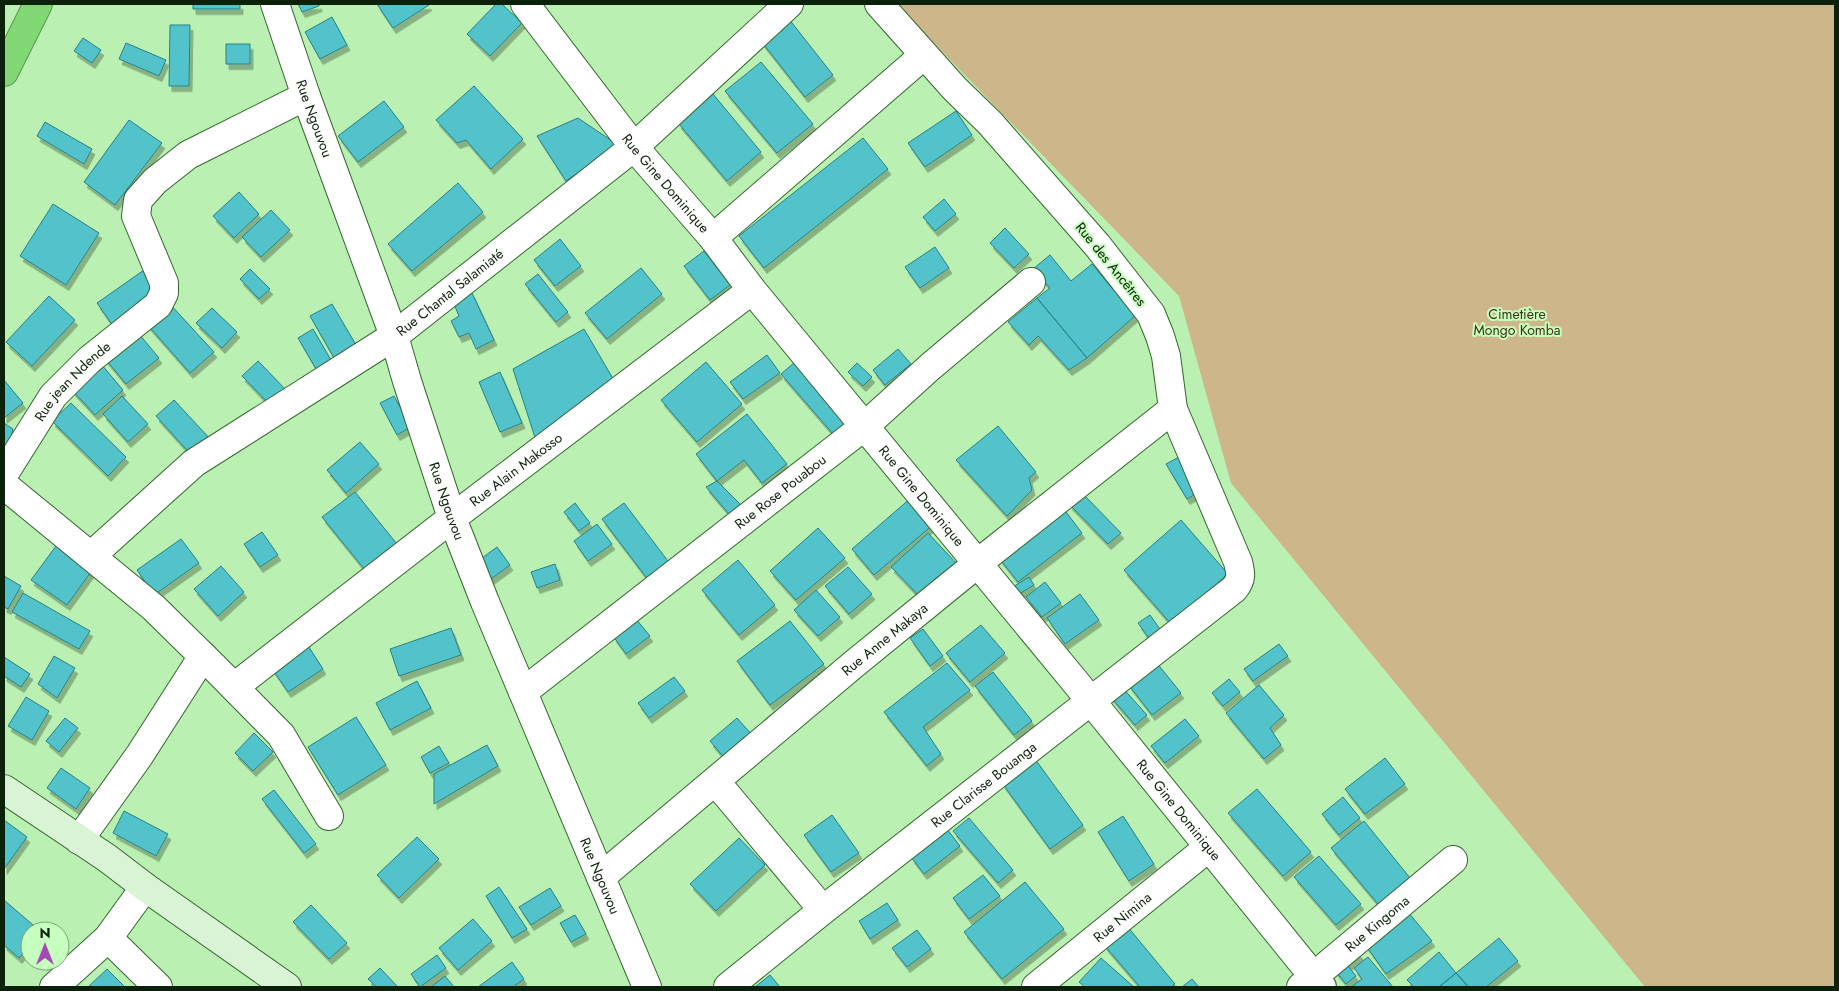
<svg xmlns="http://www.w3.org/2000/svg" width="1839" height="991" viewBox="0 0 1839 991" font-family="Jost,sans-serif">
  <defs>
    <filter id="shadow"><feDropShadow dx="3" dy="5.5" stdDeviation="0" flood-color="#0004"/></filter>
  </defs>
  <rect width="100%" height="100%" fill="#baf1b2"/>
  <path fill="#ceb68b" d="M896 4H1835V987H1645L1231 483 1179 296Z"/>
  <path fill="#52c3cb" stroke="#268085" filter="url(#shadow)" d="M193 4H240V9H193Z
    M298 4H319V6L302 12Z
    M377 4H428L429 5 393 28Z
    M496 4H502L522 23 490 56 467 34Z
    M785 14 833 75 805 97 757 36Z
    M332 17 347 45 320 59 305 32Z
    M170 25H190L189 86H169Z
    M83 38 101 50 92 63 74 51Z
    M126 43 166 60 159 76 119 59Z
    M226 44H250V64H226Z
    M761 62 813 124 777 153 725 91Z
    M474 86 523 139 491 169 466 140 457 143 436 120Z
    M713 94 761 152 727 181 678 123Z
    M384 101 404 127 358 162 338 136Z
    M956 111 972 135 925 167 908 143Z
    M578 118 618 145 566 181 537 136Z
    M129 120 162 143 115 205 84 182Z
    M45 122 92 149 84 164 37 136Z
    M863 138 888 169 764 268 739 236Z
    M458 183 483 212 412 271 388 244Z
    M239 192 259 214 234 238 213 216Z
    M944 199 956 214 935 231 923 217Z
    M53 204 99 233 66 285 20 256Z
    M271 210 290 230 261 257 242 237Z
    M1005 228 1029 254 1014 268 990 243Z
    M560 239 581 266 555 286 534 260Z
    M935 247 949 268 920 288 905 267Z
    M704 251 730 285 710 300 684 266Z
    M1050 255 1071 281 1092 264 1135 316 1087 358 1037 298 1050 288 1033 269Z
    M641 268 662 294 607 339 585 313Z
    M250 269 270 289 259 299 240 279Z
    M144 270 161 293 113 326 97 303Z
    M538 274 568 312 556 322 525 284Z
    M472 293 494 340 476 349 469 333 459 337 451 321 459 316 453 302Z
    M49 296 75 320 32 366 6 342Z
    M1037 298 1087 358 1069 370 1038 336 1029 345 1008 322Z
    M169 303 214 352 190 373 146 323Z
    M332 304 356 345 334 358 310 316Z
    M212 308 237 332 222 348 196 323Z
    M134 328 159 358 126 384 102 355Z
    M313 329 331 360 316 369 298 338Z
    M584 329 619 389 538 447 513 369Z
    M898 349 911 364 885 385 873 370Z
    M767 355 780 373 743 399 730 382Z
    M258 361 290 394 274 409 242 376Z
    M706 362 742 404 697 442 661 400Z
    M795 362 847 422 833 434 781 374Z
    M857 363 872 377 863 386 848 372Z
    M101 364 123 390 95 415 72 390Z
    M500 372 522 423 500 432 479 382Z
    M4 380 23 403 4 418Z
    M122 396 148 424 128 442 103 414Z
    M394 396 411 427 397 435 380 403Z
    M174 400 212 441 194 458 156 416Z
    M71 403 126 457 108 476 52 421Z
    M747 414 787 464 762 483 744 460 717 481 696 454Z
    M4 423 13 429 5 466 4 465Z
    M998 426 1036 472 1029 478 1032 490 1007 516 956 460Z
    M360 442 379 464 346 493 327 470Z
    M1181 456 1201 491 1187 499 1166 464Z
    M717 481 746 510 734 520 706 487Z
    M355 492 401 549 369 575 322 517Z
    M1082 493 1121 533 1108 544 1069 504Z
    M912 497 935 523 874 575 852 549Z
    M575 503 590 523 579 531 564 512Z
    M624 503 671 565 649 581 602 519Z
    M1063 508 1082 533 1018 582 999 558Z
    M1181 520 1228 574 1171 624 1124 570Z
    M597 524 612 544 588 561 574 541Z
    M818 528 845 558 796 600 770 571Z
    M262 532 278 555 260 567 244 544Z
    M928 533 959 566 923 600 891 567Z
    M181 539 199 563 154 595 137 570Z
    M56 546 91 572 67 605 31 580Z
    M497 547 510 565 491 579 478 561Z
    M738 560 775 605 739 635 702 590Z
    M555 564 560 580 537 588 531 572Z
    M221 566 244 592 218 616 194 589Z
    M848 567 872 594 849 614 825 586Z
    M4 576 21 586 8 609 4 607Z
    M1029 577 1034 585 1016 596 1011 588Z
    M1045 582 1061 603 1042 617 1026 597Z
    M816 590 840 617 818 636 794 610Z
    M23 593 90 631 79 649 12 612Z
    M1080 594 1099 620 1065 644 1047 618Z
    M1150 615 1162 632 1150 640 1138 623Z
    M636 619 650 636 626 654 613 636Z
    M790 621 824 664 770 705 737 661Z
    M981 625 1005 653 970 682 946 653Z
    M451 628 461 655 399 676 390 649Z
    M923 629 943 656 930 666 910 638Z
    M307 644 323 669 288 692 271 667Z
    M1279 644 1288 656 1253 681 1244 669Z
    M54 656 75 668 57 698 38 684Z
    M4 657 30 674 21 687 4 676Z
    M1156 662 1181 693 1152 715 1128 684Z
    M947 663 970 690 923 727 941 754 927 766 884 712Z
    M993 672 1032 721 1014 735 975 686Z
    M674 677 685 691 649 718 638 703Z
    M1229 679 1240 692 1223 706 1212 693Z
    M417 681 431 708 390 730 376 703Z
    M1120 685 1147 715 1135 725 1109 695Z
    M1259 685 1284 715 1270 728 1281 745 1264 759 1226 713Z
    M26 697 49 711 32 740 8 726Z
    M356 717 386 765 338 795 308 747Z
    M65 718 78 728 59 752 46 741Z
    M737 718 753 736 726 760 710 741Z
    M1185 719 1199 736 1165 763 1151 746Z
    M254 733 273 752 253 771 235 753Z
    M487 745 498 766 434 804V774Z
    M439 746 449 763 430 773 421 757Z
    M1385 758 1405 784 1365 814 1345 789Z
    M1035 759 1083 825 1050 849 1002 783Z
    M61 768 90 788 76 809 47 788Z
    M1257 789 1311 852 1283 876 1228 813Z
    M274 790 316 844 304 853 262 799Z
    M1343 797 1360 818 1339 835 1322 814Z
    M124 811 168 834 156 856 113 833Z
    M832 815 859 853 831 872 804 835Z
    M1123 816 1154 864 1129 881 1098 832Z
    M969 818 1013 870 998 883 953 831Z
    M4 820 27 837 4 869Z
    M1364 821 1415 884 1383 910 1331 848Z
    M947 829 960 846 924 874 911 857Z
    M417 837 439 859 399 898 377 875Z
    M739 838 765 865 716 911 690 884Z
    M1319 856 1361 904 1336 925 1294 877Z
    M983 875 1000 896 969 919 953 898Z
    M1025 882 1064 929 1002 979 964 932Z
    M499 887 527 929 512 938 486 896Z
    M550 888 561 906 531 925 519 907Z
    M4 900 40 931H30V946L19 958 4 945Z
    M887 903 898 920 870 939 859 921Z
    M311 905 347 943 329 959 293 922Z
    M1403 906 1432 941 1386 974 1362 940Z
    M575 915 586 934 571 942 560 923Z
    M473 919 492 941 458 970 439 948Z
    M1127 926 1175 984 1171 987H1140L1104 945Z
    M917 930 931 949 907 967 892 948Z
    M1499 938 1518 961 1486 987H1469L1456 973Z
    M1355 949 1361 955 1348 966 1356 976 1346 984 1332 967Z
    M1439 952 1456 973 1439 987H1414L1407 980Z
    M437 955 446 968 420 987 411 974Z
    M1368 957 1393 987H1351L1362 979 1354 968Z
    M1101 958 1134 987H1085L1079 982Z
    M512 962 524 979 513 987H478Z
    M380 968 397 986 396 987H377L368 979Z
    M107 969 125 987H88Z
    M1456 973 1468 987H1439Z
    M770 975 780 987H755Z
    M445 976 454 987H431Z
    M1192 979 1199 987H1182Z"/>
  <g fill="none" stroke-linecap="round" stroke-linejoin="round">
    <defs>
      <g id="street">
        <path id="s1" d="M275 4 306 96 394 336 407 381 452 518 485 602 647 987"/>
        <path id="s2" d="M525 4 634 147 713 238 752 290 1091 701 1322 987"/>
        <path d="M713 238 924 55"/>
        <path id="s3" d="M4 474 53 396 89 360 158 305 164 293V283L136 216 138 200 155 181 188 155 306 96"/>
        <path d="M4 485 154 608 216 669 281 735 329 816"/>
        <path id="s4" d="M92 555 194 463 394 336 634 147 789 4"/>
        <path id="s5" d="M234 687 452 518 752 290"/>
        <path id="s6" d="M523 692 866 425 930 367 1031 282"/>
        <path d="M716 782 823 910"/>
        <path d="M79 840 139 756 203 656"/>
        <path id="s7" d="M601 877 854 664 978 563 1173 409"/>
        <path d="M108 938 158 987"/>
        <path d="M54 987 108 938 145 887"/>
        <path id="s8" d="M728 987 823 910 1234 589C1242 579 1241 574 1238 562L1173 409 1166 356 1160 336 1151 314 1097 245 990 123 955 89 879 4"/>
        <path id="s9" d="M1036 987 1209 847"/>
        <path id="s10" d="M1301 987 1453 860"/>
      </g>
      <path id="secondary" d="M4 789 107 858 145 887 287 987"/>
      <path id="highway" d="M4 72 38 4"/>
    </defs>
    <use href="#street" stroke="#34662e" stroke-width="30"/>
    <use href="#secondary" stroke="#34662e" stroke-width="30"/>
    <use href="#highway" stroke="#57974f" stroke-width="30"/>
    <use href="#street" stroke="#fff" stroke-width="28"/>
    <use href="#secondary" stroke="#d9f3d5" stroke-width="28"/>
    <use href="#highway" stroke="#80d774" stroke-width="28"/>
  </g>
  <g text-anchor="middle" stroke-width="4" stroke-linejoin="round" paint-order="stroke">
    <g font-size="14" fill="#0c2109" stroke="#c7ffbe">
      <text dy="5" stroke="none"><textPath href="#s1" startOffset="121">Rue Ngouvou</textPath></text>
      <text dy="5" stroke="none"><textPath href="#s2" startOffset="228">Rue Gine Dominique</textPath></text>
      <text transform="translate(1111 264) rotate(51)" y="5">Rue des Ancêtres</text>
      <text dy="5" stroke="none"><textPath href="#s4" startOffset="445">Rue Chantal Salamiaté</textPath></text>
      <text dy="5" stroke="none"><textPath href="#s3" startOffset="116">Rue jean Ndende</textPath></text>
      <text dy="5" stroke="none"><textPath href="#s5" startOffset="356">Rue Alain Makosso</textPath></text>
      <text dy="5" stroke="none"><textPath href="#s6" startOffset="326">Rue Rose Pouabou</textPath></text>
      <text dy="5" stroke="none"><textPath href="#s2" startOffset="632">Rue Gine Dominique</textPath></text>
      <text dy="5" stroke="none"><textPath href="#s1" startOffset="526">Rue Ngouvou</textPath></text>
      <text dy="5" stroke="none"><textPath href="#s7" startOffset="370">Rue Anne Makaya</textPath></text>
      <text dy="5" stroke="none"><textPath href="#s8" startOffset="326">Rue Clarisse Bouanga</textPath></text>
      <text dy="5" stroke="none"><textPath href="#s2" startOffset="1038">Rue Gine Dominique</textPath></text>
      <text dy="5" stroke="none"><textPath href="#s1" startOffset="931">Rue Ngouvou</textPath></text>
      <text dy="5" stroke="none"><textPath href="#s9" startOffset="111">Rue Nimina</textPath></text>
      <text dy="5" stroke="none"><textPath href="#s10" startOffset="99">Rue Kingoma</textPath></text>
    </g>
    <g font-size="14" fill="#403115" stroke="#c7ffbe">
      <text x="1517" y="319">Cimetière<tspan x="1517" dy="16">Mongo Komba</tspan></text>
    </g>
  </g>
  <rect width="1839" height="991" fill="none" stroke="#0c2109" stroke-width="10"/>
  <g transform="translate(45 946)"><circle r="24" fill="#c7ffbe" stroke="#7ca676"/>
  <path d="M0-4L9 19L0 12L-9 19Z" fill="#a54ab5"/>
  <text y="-8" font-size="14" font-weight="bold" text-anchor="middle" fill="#0c2109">N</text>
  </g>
</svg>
